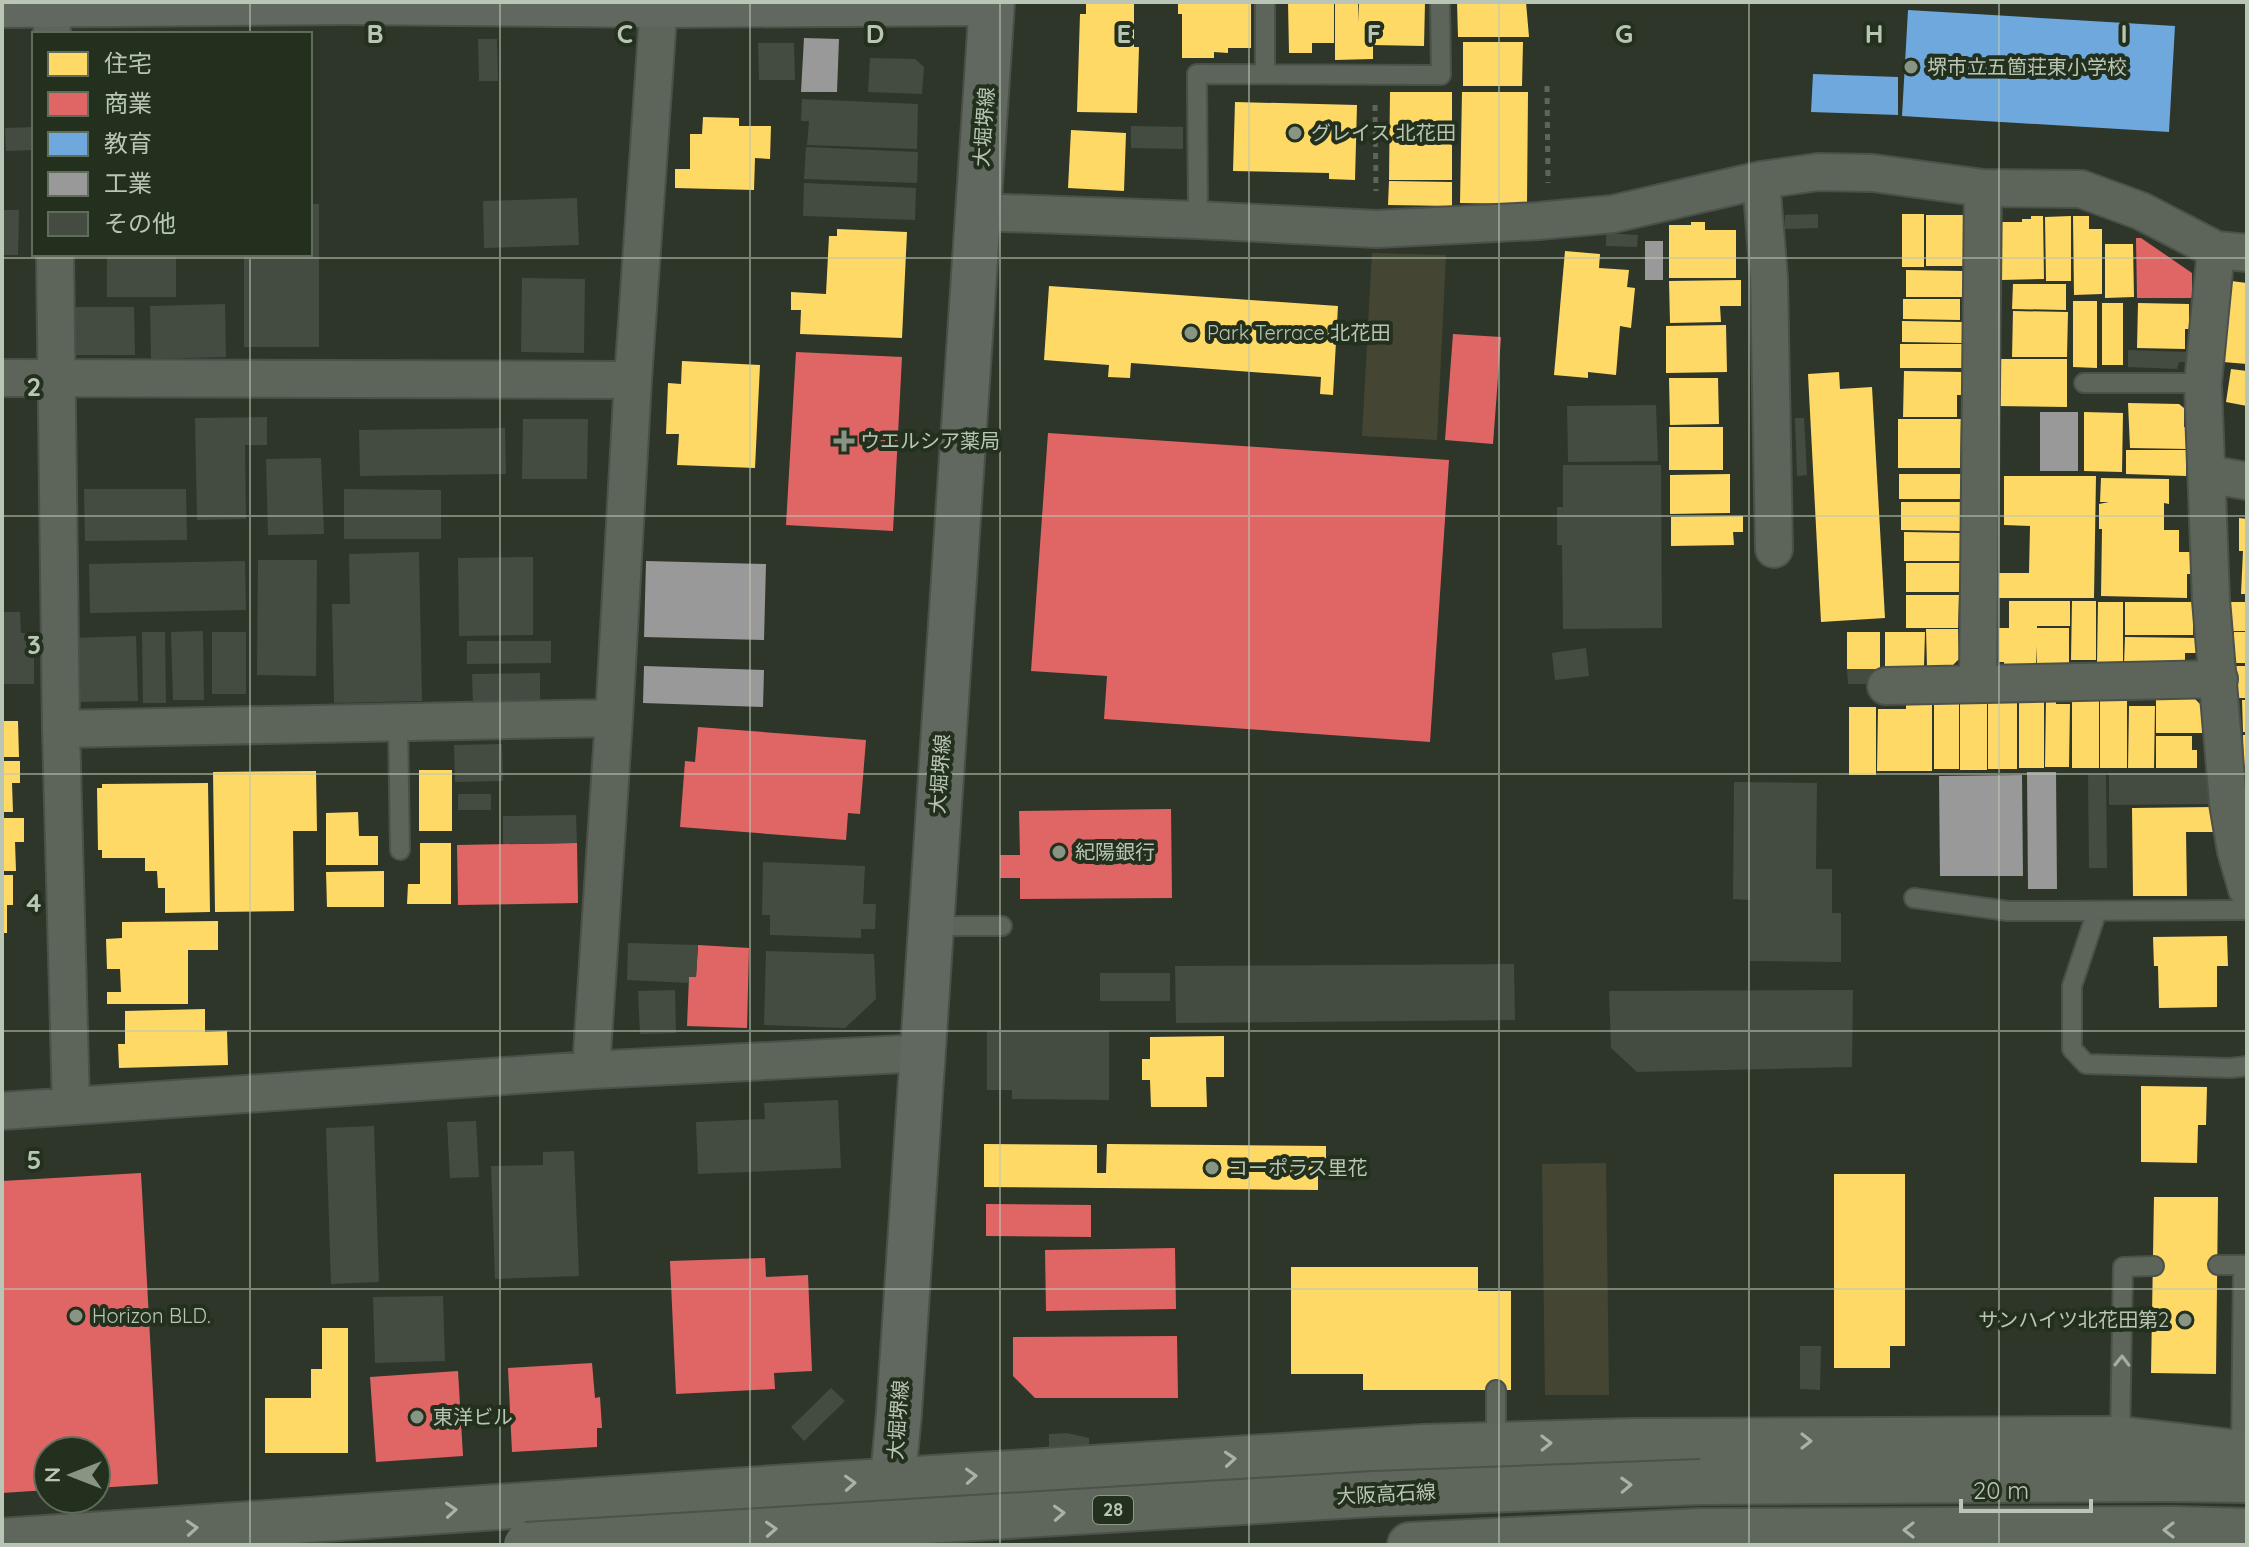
<svg xmlns="http://www.w3.org/2000/svg" width="2249" height="1547" viewBox="0 0 2249 1547" font-family="Quicksand,'Noto Sans JP',sans-serif">
  <rect width="100%" height="100%" fill="#2e362a"/>
  <path fill="#444633" d="M1372 253 1446 255 1437 440 1362 436Z
    M1606 1163 1609 1395H1545L1542 1164Z"/>
  <path fill="#ffd966" d="M1178 2H1251V48H1228V53L1214 52V58H1182V14H1178Z
    M1288 2H1334V43H1312V53H1289Z
    M1335 2H1358L1359 22V2H1425L1424 46 1373 45V59L1335 60Z
    M1457 2H1526L1529 37H1458Z
    M1086 3H1134V47H1139L1137 113 1077 112 1080 14H1086Z
    M1463 42H1523L1522 86H1463Z
    M1390 92H1452V180H1389Z
    M1462 92H1528L1527 204 1460 203Z
    M1235 102 1357 105 1355 180 1329 179V173L1233 171Z
    M703 117 739 118V126H771L770 159 755 158 754 190 675 188V169H690V134H702Z
    M1071 130 1126 133 1124 191 1068 188Z
    M1389 181 1452 182V206L1388 205Z
    M1902 214H1924V267H1902Z
    M1926 215H1963L1968 222V266H1926Z
    M2031 216H2043L2044 279 2001 280 2000 222H2022V219H2031Z
    M2071 216V281H2046L2045 217Z
    M2073 216H2089V229H2102V294L2074 295Z
    M1691 222H1705V230H1736V278H1669V225H1691Z
    M837 229 907 232 902 338 800 334 801 310H791V292L826 294 829 236H837Z
    M2105 244H2133L2134 297 2105 298Z
    M1565 251 1600 254 1599 268 1629 270 1627 287 1635 288 1631 328 1620 326 1616 375 1588 372V378L1554 375Z
    M1906 270 1963 271V297H1906Z
    M1741 280V306H1720L1721 322 1670 323 1669 281Z
    M2231 281 2247 283V364L2223 362Z
    M2013 284H2066V310L2012 309Z
    M1049 286 1338 306 1333 395 1320 394 1321 377 1131 363 1130 378 1108 377 1109 365 1044 360Z
    M1903 299H1960V320L1903 319Z
    M2073 301H2097V368L2073 367Z
    M2102 303H2123V365H2102Z
    M2138 303 2189 304V329H2185V349L2137 348Z
    M2013 311 2068 312 2067 357H2012Z
    M1902 321 1963 322V343L1902 342Z
    M1726 325 1727 372 1666 373V326Z
    M1900 344H1965V368H1900Z
    M1997 359H2067V407L1996 406Z
    M682 361 760 365 755 468 677 465 679 434H666L668 383 681 384Z
    M2231 369 2247 371V406L2226 402Z
    M1904 371 1964 372V395H1957V417H1903Z
    M1839 372 1840 389 1872 387 1885 618 1821 622 1808 374Z
    M1669 378H1718L1719 424 1670 425Z
    M2128 403 2179 404 2184 408V427H2187V449L2130 448Z
    M2084 412 2123 413 2122 472 2084 471Z
    M1898 419H1961L1960 468H1898Z
    M1669 427H1723V470H1669Z
    M2126 450H2186V476L2126 474Z
    M1730 474V513L1670 514V475Z
    M1899 474H1962V499H1899Z
    M2004 476H2096L2094 598H1995V573H2029L2030 526 2004 525Z
    M2101 478 2169 479V504L2164 503V530H2179V552H2190V574H2187V598L2101 596 2102 529H2099V504L2109 502H2100Z
    M1901 502H1962V531L1901 530Z
    M1743 516V532H1733L1734 545 1671 546V517Z
    M2239 518 2247 519V594H2241L2243 551H2239Z
    M1904 532 1962 533V561H1904Z
    M1906 563H1961V592H1906Z
    M1906 595H1959L1958 628H1906Z
    M2009 601H2070V626H2037V628H2069V667L2037 666 2036 646V668L2004 667V662H1999V628H2009Z
    M2072 601H2096V660H2071Z
    M2098 602H2123V664H2097Z
    M2125 602H2193V635H2125Z
    M2231 602H2247V631H2231Z
    M1926 629H1958L1959 659 1951 667H1927Z
    M1847 632H1880V669H1847Z
    M1885 632H1925L1924 666H1885Z
    M2234 632H2247V663H2234Z
    M2125 637 2197 638V653H2185V665H2124Z
    M2236 666H2247V698H2237Z
    M1934 698 1959 699V769H1934Z
    M2019 698H2044V768H2019Z
    M2046 698H2056V704H2070L2069 767H2045Z
    M2072 699H2099V768H2072Z
    M2156 699H2195L2207 711V733H2156Z
    M1960 700H1987V770H1960Z
    M2100 700H2127V768H2100Z
    M2242 700H2247V732H2243Z
    M1988 703H2017V769H1988Z
    M1906 705H1932V771H1877L1878 709H1906Z
    M2129 706H2155L2154 768H2128Z
    M1849 707H1876V775H1849Z
    M2 721H18L19 757H2Z
    M2243 735H2247V767H2244Z
    M2156 736H2192V750H2197V768H2156Z
    M2 761H20V783H12L13 812H2Z
    M419 770H452V831H419Z
    M316 771 317 831H293L294 911 215 912 213 772Z
    M208 783 210 912 165 913V888H158L157 871H145V858H102V850H98L97 788H102V784Z
    M2213 807V832H2186L2187 896H2133L2132 808Z
    M358 812 359 836H378V865H326V813Z
    M2 818H24V842H15L16 871H2Z
    M420 843H451V904H407L408 884H420Z
    M384 871V907H327L326 872Z
    M2 875H13V905H7V933H2Z
    M218 921V950H188V1004H107V992H121L120 969H107L106 939 122 938V922Z
    M2227 936 2228 966H2217V1007L2159 1008 2158 966H2154L2153 937Z
    M205 1009V1032L227 1031 228 1065 119 1068 118 1044H125V1011Z
    M1224 1036V1077H1206L1207 1107H1151L1150 1080H1142V1059H1150V1037Z
    M2141 1086 2207 1087 2206 1125H2198L2197 1163 2141 1162Z
    M984 1144 1097 1145V1173H1106L1107 1144 1326 1146V1163H1318V1190L984 1187Z
    M1834 1174H1905V1346H1890V1368H1834Z
    M2154 1197H2218L2216 1374 2151 1373Z
    M1291 1267H1478V1291H1511V1390H1363V1374H1291Z
    M322 1328H348V1453H265V1398H311V1369H322Z"/>
  <path fill="#e06666" d="M2136 238H2141L2192 273V298H2137Z
    M1453 334 1501 337 1493 444 1445 440Z
    M796 352 902 357 893 531 786 525Z
    M1048 433 1449 460 1430 742 1104 719 1107 676 1031 671Z
    M698 727 866 740 860 814 848 813 846 840 680 827 685 761 695 762Z
    M1171 809 1172 898 1020 899V878H1000V855H1020L1019 811Z
    M577 843 578 903 458 905 457 845Z
    M698 945 749 948 747 1028 687 1026 689 977H696Z
    M141 1173 158 1484 96 1488V1451H48V1490L2 1493V1181Z
    M986 1204 1091 1205V1237L986 1236Z
    M1175 1248 1176 1309 1046 1311 1045 1250Z
    M765 1258 766 1277 808 1275 812 1371 774 1373 775 1389 676 1394 670 1261Z
    M1177 1336 1178 1398H1035L1013 1376V1337Z
    M592 1363 595 1398 600 1397 602 1428H597V1447L512 1452 508 1368Z
    M458 1371 463 1456 376 1462 370 1377Z"/>
  <path fill="#6fa8dc" d="M1908 10 2175 26 2169 132 1902 116Z
    M1813 74 1898 77V115L1811 112Z"/>
  <path fill="#999" d="M804 38 839 39 837 92H801Z
    M1645 241H1663V280H1645Z
    M2040 412H2078V471H2040Z
    M646 561 766 564 764 640 644 637Z
    M644 666 764 670 763 707 643 703Z
    M2027 772H2056L2057 889H2028Z
    M2022 775 2023 876H1940L1939 776Z"/>
  <path fill="#444b41" d="M478 39H497L498 81H479Z
    M758 43H794L795 80H759Z
    M870 58 915 59 924 67 922 94 868 92Z
    M802 99 918 104 917 149 807 145 809 121H801Z
    M1131 126 1183 127V149L1131 148Z
    M34 127V150L6 151 5 128Z
    M806 147 918 152 917 183 804 179Z
    M804 183 916 188 915 220 803 216Z
    M577 198 579 245 484 248 483 201Z
    M310 204H319V347H244V254H310Z
    M2 210H19L18 255H2Z
    M1818 214V228L1785 229V215Z
    M1606 233 1638 235 1637 247 1606 246Z
    M107 254H176V297H107Z
    M522 278 585 279 584 353 521 352Z
    M225 304 226 357 151 359 150 306Z
    M72 307H134L135 355H72Z
    M2128 350 2187 352V362H2179L2177 369 2128 367Z
    M1656 405 1658 461 1568 462 1567 406Z
    M267 417V445H245L246 519 197 520 195 418Z
    M1795 418H1804L1807 475 1797 476Z
    M523 419H588L587 479H522Z
    M505 428 506 474 360 476 359 430Z
    M321 458 324 534 268 535 266 459Z
    M1563 465H1661L1662 628 1563 629 1562 545H1557V507H1563Z
    M84 489H186L187 540 85 541Z
    M344 489 441 490V539H344Z
    M419 552 422 701 334 703 332 604H350L349 554Z
    M533 557V635L459 636 458 558Z
    M258 560H317L316 676 257 675Z
    M245 561 246 610 90 613 89 564Z
    M2 612H20L21 633H34V684H2Z
    M203 631 204 700H173L171 632Z
    M142 632H165L166 703H143Z
    M212 632H246V694H212Z
    M136 636 138 701 72 702 71 638Z
    M467 641H551V663L467 664Z
    M1586 648 1589 676 1555 680 1552 653Z
    M1847 669H1880V684H1848Z
    M540 673V704L473 706 472 674Z
    M502 744 503 781 455 782 454 745Z
    M2109 773H2210V804L2109 805Z
    M2088 775H2106L2107 868H2089Z
    M1734 782 1817 783 1816 869H1832V913H1841V962L1750 961V900L1733 899Z
    M458 794H491V810H458Z
    M576 815 577 843 503 844V816Z
    M763 862 865 866 863 904H876L875 929H861V938L770 935V915H762Z
    M628 943 698 945 696 977H689V983L627 980Z
    M766 951 874 954 876 999 845 1028 764 1025Z
    M1514 964 1515 1020 1176 1023 1175 966Z
    M1100 973H1170V1001H1100Z
    M675 990 676 1033 640 1034 638 991Z
    M1853 990 1852 1067 1637 1072 1611 1048 1609 991Z
    M987 1031H1109V1100L1012 1099V1090H987Z
    M838 1100 841 1168 698 1174 696 1122 765 1119 764 1103Z
    M476 1121 479 1177 450 1178 447 1122Z
    M374 1126 379 1282 331 1284 326 1128Z
    M574 1151 579 1276 495 1279 491 1166 543 1165V1152Z
    M443 1296 445 1361 375 1363 373 1297Z
    M1800 1346H1821L1820 1390 1800 1389Z
    M831 1388 845 1401 804 1441 791 1427Z
    M1067 1433 1089 1438V1450L1049 1451V1434Z"/>
  <g fill="none" stroke-linecap="round" stroke-linejoin="round">
    <defs>
      <path id="lane" d="M1265 2V74
        M1198 220 1197 74 1441 75 1440 2
        M2084 383H2203
        M398 722 400 850
        M1914 898 2008 911 2247 910
        M2097 911 2072 986V1049L2086 1064 2231 1068 2247 1066
        M930 926H1002
        M2218 1265H2243L2241 1453
        M1496 1390V1445
        M2120 1439 2123 1267 2154 1266"/>
      <path id="street" d="M51 2 52 34
        M1761 180 1769 279 1774 549
        M979 212 1198 220 1377 229 1538 221 1613 214 1761 180 1818 172 1873 173 1983 188 2081 189 2141 211 2216 250 2247 253
        M2216 250 2203 383 2211 600 2228 803 2236 851 2247 889
        M55 254 61 729 71 1106
        M2 378 633 380
        M2207 474 2247 481
        M1978 684 1983 188
        M1886 686 2219 679
        M61 729 614 718
        M591 1070 614 718 633 380 659 2
        M2 1111 591 1070 923 1053"/>
      <path id="secondary" d="M2 5 347 2 659 5 992 3
        M889 1519 899 1413 992 2"/>
      <path id="primary" d="M1701 1482 2166 1479 2247 1480
        M2 1541 775 1488 1424 1447 1632 1441 2120 1439 2247 1454
        M1410 1545 1699 1531 2174 1529 2247 1531"/>
    </defs>
    <use href="#lane" stroke="#4b5148" stroke-width="22"/>
    <use href="#street" stroke="#4b5148" stroke-width="40"/>
    <use href="#secondary" stroke="#4b5148" stroke-width="48"/>
    <use href="#primary" stroke="#4b5348" stroke-width="48"/>
    <path stroke="#5f645b" stroke-width="5" stroke-dasharray="6 6" stroke-linecap="butt" d="M1547 86 1548 183
      M1375 105 1376 191"/>
    <use href="#lane" stroke="#5d645a" stroke-width="18"/>
    <use href="#street" stroke="#5d645a" stroke-width="36"/>
    <use href="#secondary" stroke="#60685f" stroke-width="44"/>
    <use href="#primary" stroke="#5f665c" stroke-width="44"/>
    <defs>
      <path id="primary-bridge" d="M526 1545 1374 1494 1701 1482"/>
    </defs>
    <use href="#primary-bridge" stroke="#4b5348" stroke-width="48" stroke-linecap="butt"/>
    <use href="#primary-bridge" stroke="#5f665c" stroke-width="44"/>
  </g>
  <defs><path id="oneway-chevron" d="M-2-3.5L2.5 0L-2 3.5" fill="none" stroke-width="1.6" stroke-linecap="round" stroke-linejoin="round" transform="scale(2)"/></defs>
  <use stroke="#a2ae9e" href="#oneway-chevron" transform="translate(2122 1361) rotate(-89)"/>
  <g stroke="#a7b3a3">
    <use href="#oneway-chevron" transform="translate(1806 1441)"/>
    <use href="#oneway-chevron" transform="translate(1546 1443) rotate(-1)"/>
    <use href="#oneway-chevron" transform="translate(1230 1459) rotate(-4)"/>
    <use href="#oneway-chevron" transform="translate(971 1476) rotate(-3)"/>
    <use href="#oneway-chevron" transform="translate(850 1483) rotate(-3)"/>
    <use href="#oneway-chevron" transform="translate(1626 1485) rotate(-2)"/>
    <use href="#oneway-chevron" transform="translate(451 1510) rotate(-4)"/>
    <use href="#oneway-chevron" transform="translate(1059 1513) rotate(-3)"/>
    <use href="#oneway-chevron" transform="translate(192 1528) rotate(-4)"/>
    <use href="#oneway-chevron" transform="translate(771 1529) rotate(-3)"/>
    <use href="#oneway-chevron" transform="translate(1909 1530) rotate(180)"/>
    <use href="#oneway-chevron" transform="translate(2169 1530) rotate(-180)"/>
  </g>
  <path fill="none" stroke="#b9c6b5" stroke-width="2" stroke-opacity="0.55" d="M250 2V34M500 2V1545M750 2V1545M1000 2V1545M1249 2V1545M1499 2V1545M1749 2V1545M1999 2V1545M250 254V1545M2 258H2247M2 516H2247M2 774H2247M2 1031H2247M2 1289H2247"/>
  <g fill="#889484" stroke="#23301e" stroke-width="3">
    <circle cx="1911" cy="67" r="8"/>
    <circle cx="1295" cy="133" r="8"/>
    <circle cx="1191" cy="333" r="8"/>
    <path d="M840 429h8v8h8v8h-8v8h-8v-8h-8v-8h8z"/>
    <circle cx="1059" cy="852" r="8"/>
    <circle cx="1212" cy="1168" r="8"/>
    <circle cx="76" cy="1316" r="8"/>
    <circle cx="2185" cy="1320" r="8"/>
    <circle cx="417" cy="1417" r="8"/>
  </g>
  <g text-anchor="middle" stroke-width="8" stroke-linejoin="round" paint-order="stroke">
    <rect fill="#23301e" stroke="#8c9988" stroke-width="2" x="1093" y="1496" width="40" height="28" rx="6"/>
    <g font-size="18" font-weight="bold" fill="#b9c6b5">
      <text x="1113" y="1516">28</text>
    </g>
    <g font-size="20" fill="#b9c6b5" stroke="#23301e" text-anchor="start">
      <text x="1927" y="74">堺市立五箇荘東小学校</text>
      <text x="1311" y="140">グレイス 北花田</text>
      <text x="1207" y="340">Park Terrace 北花田</text>
      <text x="860" y="448">ウエルシア薬局</text>
      <text x="1075" y="859">紀陽銀行</text>
      <text x="1228" y="1175">コーポラス里花</text>
      <text x="92" y="1323">Horizon BLD.</text>
      <text x="2169" y="1327" text-anchor="end">サンハイツ北花田第2</text>
      <text x="433" y="1424">東洋ビル</text>
    </g>
    <g font-size="20" fill="#b9c6b5" stroke="#23301e">
      <text transform="translate(984 127) rotate(-86)" y="7">大堀堺線</text>
      <text transform="translate(940 774) rotate(-86)" y="7">大堀堺線</text>
      <text transform="translate(898 1420) rotate(-86)" y="7">大堀堺線</text>
      <text transform="translate(1386 1494) rotate(-3)" y="7">大阪高石線</text>
    </g>
  </g>
  <g font-size="26" text-anchor="middle" font-weight="bold" fill="#b9c6b5" stroke="#23301e" stroke-width="8" stroke-linejoin="round" paint-order="stroke">
    <text x="375" y="43">B</text>
    <text x="625" y="43">C</text>
    <text x="875" y="43">D</text>
    <text x="1124" y="43">E</text>
    <text x="1374" y="43">F</text>
    <text x="1624" y="43">G</text>
    <text x="1874" y="43">H</text>
    <text x="2124" y="43">I</text>
    <text x="34" y="396">2</text>
    <text x="34" y="654">3</text>
    <text x="34" y="912">4</text>
    <text x="34" y="1169">5</text>
  </g>
  <rect width="2249" height="1547" fill="none" stroke="#b9c6b5" stroke-width="8"/>
  <rect x="32" y="32" width="280" height="224" fill="#23301e" stroke="#5f6c5a" stroke-width="2"/>
  <rect x="48" y="52" width="40" height="24" fill="#ffd966" stroke="#5f6c5a" stroke-width="2"/>
  <text x="104" y="72" font-size="24" fill="#b9c6b5">住宅</text>
  <rect x="48" y="92" width="40" height="24" fill="#e06666" stroke="#5f6c5a" stroke-width="2"/>
  <text x="104" y="112" font-size="24" fill="#b9c6b5">商業</text>
  <rect x="48" y="132" width="40" height="24" fill="#6fa8dc" stroke="#5f6c5a" stroke-width="2"/>
  <text x="104" y="152" font-size="24" fill="#b9c6b5">教育</text>
  <rect x="48" y="172" width="40" height="24" fill="#999999" stroke="#5f6c5a" stroke-width="2"/>
  <text x="104" y="192" font-size="24" fill="#b9c6b5">工業</text>
  <rect x="48" y="212" width="40" height="24" fill="#444b41" stroke="#5f6c5a" stroke-width="2"/>
  <text x="104" y="232" font-size="24" fill="#b9c6b5">その他</text>
  <g transform="translate(72 1475) rotate(270)"><circle r="38" fill="#23301e" stroke="#5f6c5a" stroke-width="2"/>
  <path d="M0-6L14 30L0 20L-14 30Z" fill="#889484"/>
  <text y="-12" font-size="22" font-weight="bold" text-anchor="middle" fill="#b9c6b5">N</text>
  </g>
  <path d="M1961 1499v12h130v-12" fill="none" stroke="#b9c6b5" stroke-width="4"/>
  <text x="1973" y="1499" font-size="24" fill="#b9c6b5" stroke="#23301e" stroke-width="6" paint-order="stroke">20 m</text>
</svg>
